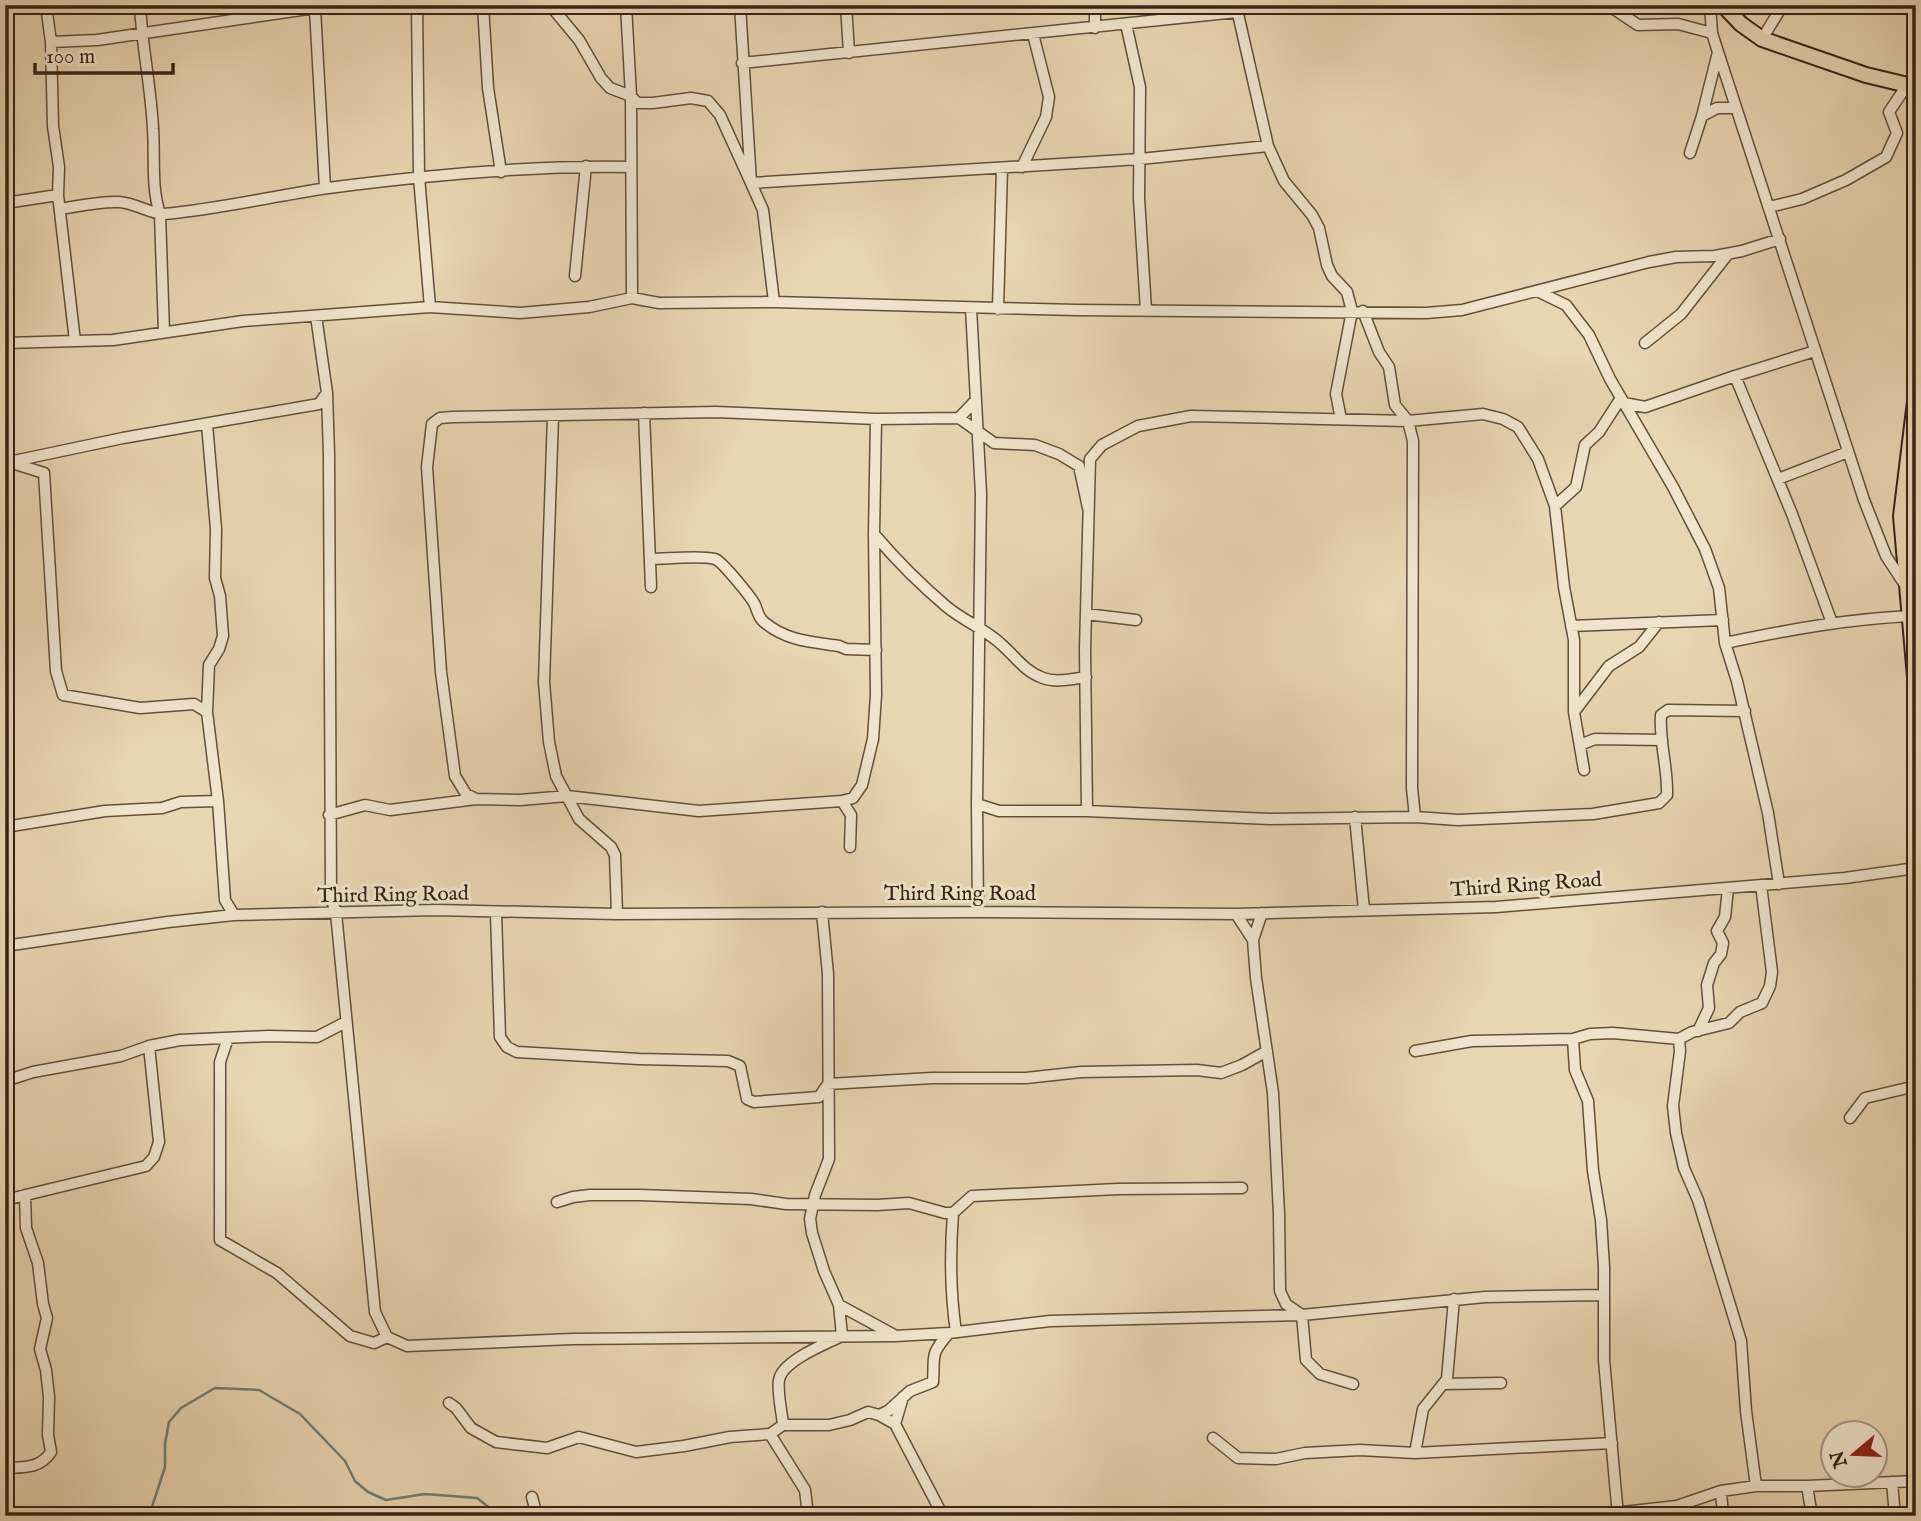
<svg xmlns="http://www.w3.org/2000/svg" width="1921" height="1521" viewBox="0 0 1921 1521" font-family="'IM FELL English',serif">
  <rect width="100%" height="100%" fill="#e8d5b1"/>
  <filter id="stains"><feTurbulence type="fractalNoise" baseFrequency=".00286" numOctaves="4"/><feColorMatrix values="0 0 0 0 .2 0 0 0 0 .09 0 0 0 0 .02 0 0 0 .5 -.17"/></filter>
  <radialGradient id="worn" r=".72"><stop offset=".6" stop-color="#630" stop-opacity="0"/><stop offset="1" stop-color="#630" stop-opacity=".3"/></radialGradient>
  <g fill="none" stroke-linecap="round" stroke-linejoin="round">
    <path stroke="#707d71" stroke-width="2.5" d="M149 1516 165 1467V1444L169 1422 181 1408 215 1388 259 1390 300 1414 345 1461 355 1481 368 1492 386 1500 425 1494 477 1498 500 1516"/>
    <defs>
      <path id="minor" d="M46 5 51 42 53 126 59 167 58 195 75 341
        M140 5C142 47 151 87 153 129 155 157 151 187 160 214L164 332
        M417 5 419 177 430 307
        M483 5 488 88 501 172
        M550 5 579 40 601 78 610 88 631 96 637 103H653L691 98 708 101 720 115 751 183 1140 159 1268 146
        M626 5 631 96 632 298
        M740 5 751 183 763 210 774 302
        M846 5 849 53
        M1095 5V28
        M1236 5 1268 146 1284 181 1312 215 1319 228 1327 265 1332 276 1347 292 1352 311 1336 394 1341 419
        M1608 5 1638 25 1678 24 1712 33
        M1710 5 1712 33 1718 52 1864 500 1886 556 1905 585
        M315 9 325 188
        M1126 24 1140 87 1139 198 1146 310
        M1762 39 1783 5
        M51 42 97 40 335 5
        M742 63 1237 12
        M1702 116 1718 52
        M1690 153 1702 116 1717 108H1736
        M1022 167 1046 117 1049 97 1033 34
        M5 203 58 195
        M1769 207 1802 199 1846 180 1886 157 1897 133 1889 112 1907 85
        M60 209C79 206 100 201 119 202 135 203 154 215 164 214 220 209 273 196 328 188 428 175 531 165 631 167
        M575 276 586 166
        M1537 291 1566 305 1589 335 1610 379 1673 487 1705 549 1719 588 1725 643 1737 681 1768 813 1779 884
        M971 308 981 494 977 804 978 912
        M998 309 1002 168
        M1363 311 1379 352 1389 367 1395 405 1408 421 1483 414 1503 419 1518 427 1538 459 1555 506 1564 587 1574 640V712L1584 770
        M316 316 327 393 329 455 331 897 336 913 375 1312 387 1337 407 1346 572 1339 895 1336 949 1333 1050 1321 1302 1315 1485 1297 1603 1295
        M5 343 113 340 243 321 430 307 520 313 589 307 632 298 659 303 774 302 1076 310 1426 313 1462 310 1649 262 1676 257 1715 256 1742 251 1780 239
        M1645 343 1681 314 1728 254
        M1735 376 1792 514 1832 623
        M1624 403 1645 407 1735 376 1815 351
        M644 413 651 587
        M553 416 544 682 549 742 556 776 579 819 611 847 615 855 617 914
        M959 418 976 400
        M876 419 716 412 453 417 440 418 432 424 427 467 441 672 455 776 466 794 476 799 520 800 567 796 699 811 842 801 853 798 862 785 873 739 876 695 874 534 876 419 959 418 994 443 1035 445 1059 454 1079 466 1088 508
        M207 424 216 529 215 578 220 596 223 636 219 649 209 665 207 712 218 801 225 900 234 915
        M9 462 44 473 56 671 63 695 140 708 194 704 207 712
        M9 462 123 438 319 404 326 394
        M1778 479 1848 452
        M1555 506 1576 487 1585 445 1599 432 1621 398
        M874 534C896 560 921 585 947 607 964 621 985 629 1001 644 1016 657 1024 671 1043 678 1056 683 1072 679 1086 677
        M650 559C667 559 699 555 715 559 722 561 750 596 754 603 758 610 757 616 764 622 786 641 812 642 839 646L846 649 876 650
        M1086 614 1136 620
        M1571 626 1723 620
        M1725 643C1787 630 1847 619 1910 616
        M1574 712 1609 666 1639 647 1659 622
        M1580 745 1595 739 1662 740
        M842 801 851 815 850 847
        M977 804 999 811H1087L1270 819 1415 817 1458 820 1593 814 1659 803 1667 795C1668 768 1659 742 1661 715L1668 710 1745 711
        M1087 811 1085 650 1090 459 1102 445 1138 426 1191 416 1408 421 1413 441 1412 788 1415 817
        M329 815 365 805 390 810 476 799
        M1355 817 1364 910
        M5 827 105 811 162 808 181 802 218 801
        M496 913 500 1037 507 1047 517 1052 639 1059 728 1061 740 1066 747 1099 754 1102 819 1097 828 1084 932 1078H1026L1081 1072 1197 1070 1221 1073 1242 1065 1267 1051
        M1262 913 1253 940 1256 978 1273 1093 1279 1214 1280 1291 1286 1304 1302 1315 1306 1360 1320 1374 1353 1384
        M1236 914 1253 940
        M5 946 168 922 234 915 435 910 617 914 978 912 1236 914 1496 907 1845 878 1916 868
        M1698 1031 1709 1008 1707 985 1714 963 1721 954 1723 943 1717 931 1725 917 1728 888
        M228 1038 220 1062V1240L277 1273 350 1336 374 1343 387 1337
        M1573 1039 1575 1070 1588 1101 1593 1171 1601 1220 1604 1267V1360L1618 1516
        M1679 1039 1680 1051 1673 1106 1676 1133 1684 1168 1698 1200 1741 1341 1746 1411 1756 1486
        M1415 1051 1472 1041 1573 1039 1590 1034 1613 1033 1679 1039 1692 1032 1729 1023 1740 1012 1762 1003 1770 986 1772 972 1761 885
        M5 1081 33 1072 121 1056 149 1046 180 1040 268 1036 317 1037 346 1022
        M1850 1118 1865 1098 1916 1086
        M5 1200 146 1166 154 1157 159 1142 149 1046
        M557 1202 573 1197 590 1195H640L751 1199 786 1204 877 1205 909 1203 945 1213H953L972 1196 1118 1189 1242 1188
        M953 1213C950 1253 950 1292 956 1332
        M839 1305 894 1335
        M1443 1384 1501 1383
        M449 1403 456 1408 471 1428 496 1442 547 1448 579 1437 636 1452 684 1446 730 1437 770 1434 783 1425H829L850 1420 868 1412 879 1415 888 1411 910 1391 933 1382C935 1355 929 1356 949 1333
        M879 1415 895 1424 943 1516
        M895 1424 903 1397
        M783 1425C782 1413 777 1392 779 1380 782 1361 825 1344 842 1336L839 1305 824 1271 812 1233 810 1219 815 1195 829 1159 828 974 822 912
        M770 1434 805 1490 808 1516
        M1213 1438 1238 1458 1276 1459 1305 1453 1360 1450 1415 1453 1612 1443
        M1415 1453 1423 1409 1447 1379 1454 1299
        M5 1468C23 1467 40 1469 51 1452L48 1435 49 1397 46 1370 40 1349 47 1318 43 1304 38 1263 26 1228 25 1195
        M1892 1482 1895 1516
        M1807 1486 1916 1481
        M1721 1491 1723 1516
        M532 1497 537 1516
        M1587 1516 1677 1506 1721 1491 1756 1486H1807L1812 1516"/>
      <path id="highway" d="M1723 5 1741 24 1762 39 1866 75 1916 87
        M1916 393 1901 516 1916 689"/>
    </defs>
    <use href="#minor" stroke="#62503c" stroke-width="13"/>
    <use href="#highway" stroke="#362415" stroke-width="18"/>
    <use href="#minor" stroke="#f0e4cc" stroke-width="10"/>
    <use href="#highway" stroke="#e8d5b1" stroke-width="14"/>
  </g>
  <g text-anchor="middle" stroke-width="6" stroke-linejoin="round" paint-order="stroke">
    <g font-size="21" fill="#362415" stroke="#f0e4cc">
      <text transform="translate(1526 884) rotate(-4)" y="7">Third Ring Road</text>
      <text x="960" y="900">Third Ring Road</text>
      <text transform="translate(393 894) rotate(-1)" y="7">Third Ring Road</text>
    </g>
  </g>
  <rect width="1921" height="1521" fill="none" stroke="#e8d5b1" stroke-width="28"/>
  <rect x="7" y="7" width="1907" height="1507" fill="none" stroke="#362415" stroke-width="3.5"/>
  <rect x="14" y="14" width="1893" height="1493" fill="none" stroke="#362415" stroke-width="2"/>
  <g transform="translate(1854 1454) rotate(251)"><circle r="33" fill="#f0e4cc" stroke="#a69783" stroke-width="2"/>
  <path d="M0-5L12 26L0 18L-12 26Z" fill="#8f2418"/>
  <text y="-10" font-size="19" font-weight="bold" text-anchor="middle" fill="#362415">N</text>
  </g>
  <path d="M35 63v10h138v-10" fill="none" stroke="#362415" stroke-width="3.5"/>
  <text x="46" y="63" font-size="21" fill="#362415" stroke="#f0e4cc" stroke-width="5" paint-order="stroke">100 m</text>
  <rect width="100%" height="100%" filter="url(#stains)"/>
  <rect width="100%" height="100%" fill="url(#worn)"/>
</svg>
